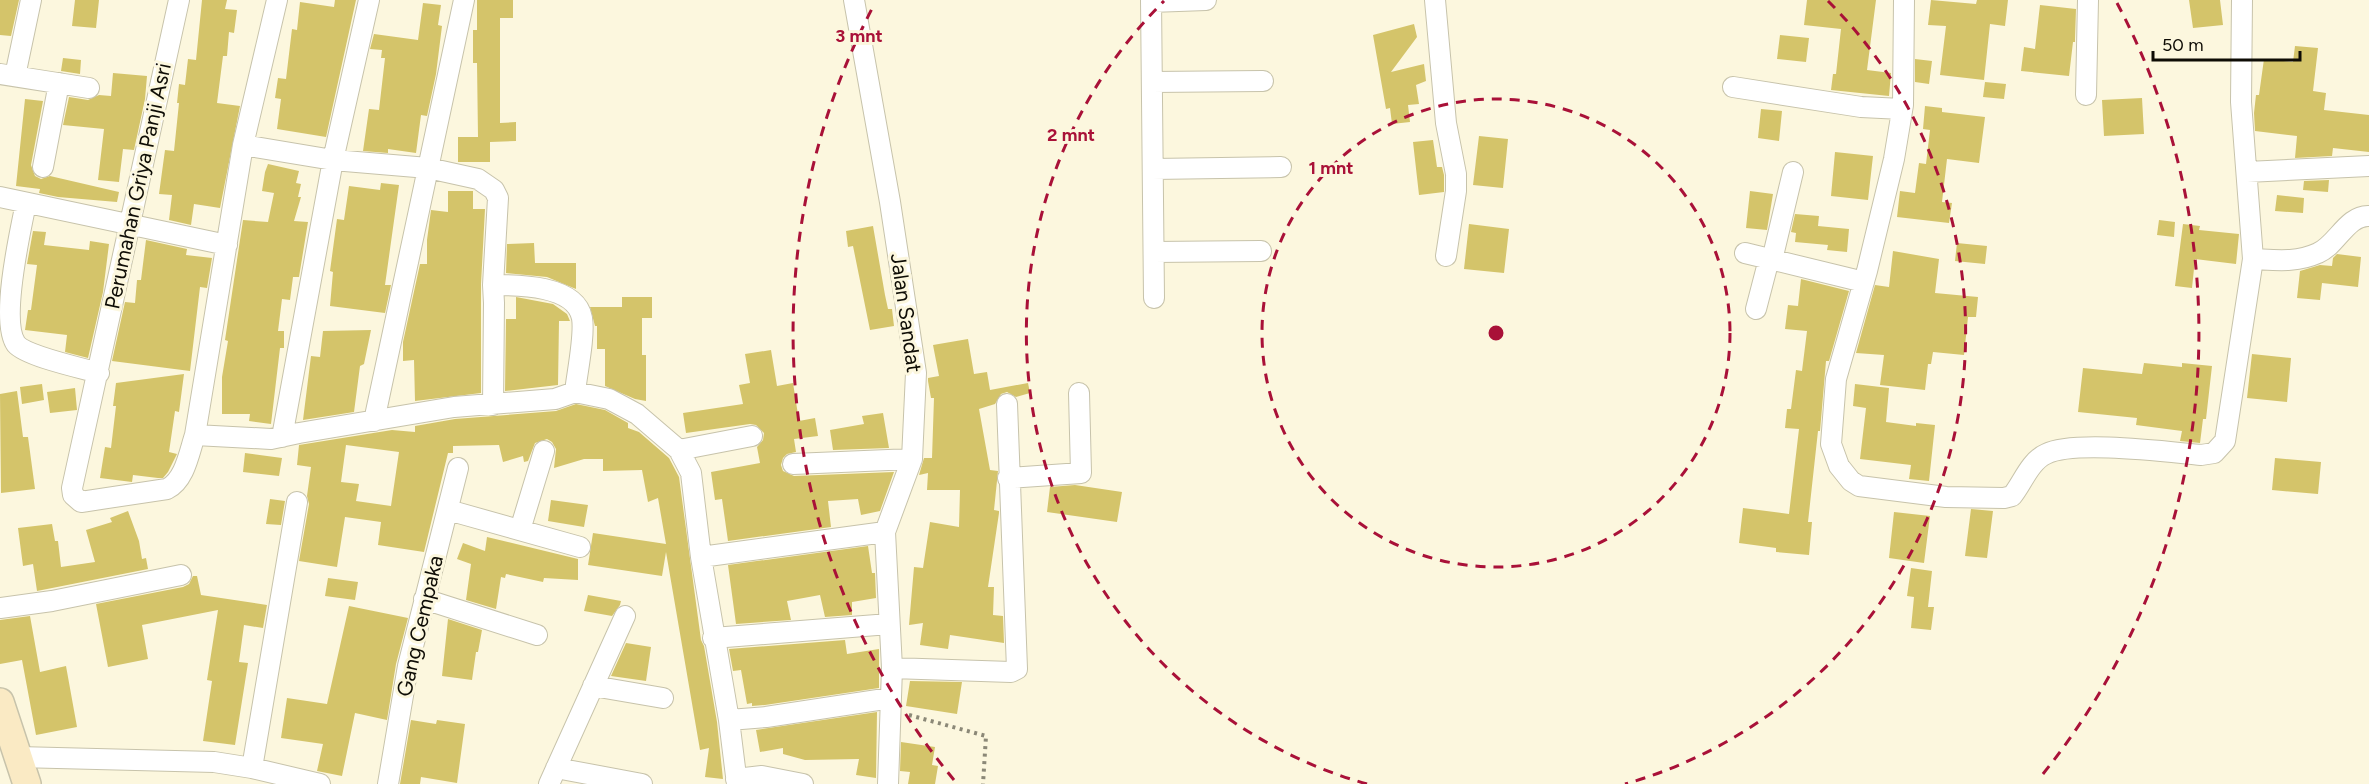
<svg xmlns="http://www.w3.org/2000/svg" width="2369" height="784" viewBox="0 0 2369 784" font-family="Figtree,sans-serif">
  <rect width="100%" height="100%" fill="#fcf7de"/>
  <path fill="#d4c46a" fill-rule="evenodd" d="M0 0H19L11 36 0 35Z
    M75 0H99L96 28 72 26Z
    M202 0H227L225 9 237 10 234 33 229 32 227 56H223L217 103 240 106 220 208 194 204 191 225 169 220 172 195 159 194 165 150 174 151 179 103H177L179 84 185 85 188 59 196 60Z
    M335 0H356L326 137 277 129 281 99 275 98 278 78 286 79 292 29 297 30 300 2 334 7Z
    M477 0H513V18H500V123L516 122V141L490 142V162H458V137H478L477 63H473V30H477Z
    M1807 0H1876L1867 70 1891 73 1889 96 1831 90 1833 74H1836L1841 29 1804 25Z
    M1931 0 1976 4 1977 0H2008L2005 26 1990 24 1984 80 1940 75 1946 26 1928 25Z
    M2189 0H2220L2223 25 2193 28Z
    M423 3 441 5 438 25 442 26 436 74 427 116 421 115 416 153 388 149V153L363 151 369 109 379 110 385 58H381L382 50 370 49 374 34 418 40Z
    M2040 5 2076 9 2075 39V42H2073L2069 76 2021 71 2024 47 2035 49Z
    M1414 24 1417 37 1391 72 1424 64 1426 81 1416 85 1419 104 1408 105 1410 122 1392 124 1390 108 1386 109 1373 35Z
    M1780 35 1809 38 1806 62 1777 59Z
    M2295 46 2318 48 2313 91 2326 93 2324 110 2369 115V152L2333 148 2332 156 2295 158 2297 136 2255 131 2254 113 2256 95H2259L2264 59 2293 62Z
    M63 58 81 60 80 74 61 71Z
    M1915 59 1932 61 1929 84 1915 82Z
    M113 73 147 76 145 99 134 150 123 149 119 182 98 180 104 129 63 125 69 97 88 100 99 95 111 96Z
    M1985 82 2006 84 2004 99 1983 97Z
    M2142 98 2144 134 2104 136 2102 100Z
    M25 99 43 101 31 165 35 176 41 179 50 176 119 192 117 202 58 197 39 193 40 189 16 186Z
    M1925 106 1942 108V112L1985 117 1979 163 1947 159 1942 202 1952 203 1949 223 1897 217 1900 191 1915 193 1919 163 1926 164 1930 130 1923 129Z
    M1761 109 1782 111 1779 141 1758 138Z
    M1479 136 1508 139 1503 188 1473 185Z
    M1433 140 1437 167H1442L1444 175V192L1419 195 1413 142Z
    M1835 152 1873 156 1868 200 1831 196Z
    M268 164 299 171 296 183 301 184 298 197H301L294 221 308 222 299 277H293L290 300 282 299 278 331H284V348H280L271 424 249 421 250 414H222V377L228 341 225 340 243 220 268 222 274 193 262 191 265 172Z
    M2329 180 2328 192 2303 190 2304 181Z
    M381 183 399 185 385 285H391L385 313 330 306 333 272 330 271 337 219 344 220 349 186 380 190Z
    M448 191H473V209H485L481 284V393L415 401 414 360 403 361V342L420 264H427V240L431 210 448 212Z
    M1750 191 1773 194 1767 230 1746 228Z
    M2277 195 2304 198 2303 213 2275 211Z
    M1795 214 1819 216 1818 226 1849 229 1847 252 1827 250 1828 245 1795 242 1796 233 1791 232Z
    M2159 220 2175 222 2174 237 2157 235Z
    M1469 224 1509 229 1504 273 1464 269Z
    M2183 224 2200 226 2199 230 2239 234 2236 264 2195 259 2192 288 2175 286Z
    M873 226 885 295 888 309H892L894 326 870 330 853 246 848 247 846 231Z
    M33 231 46 232 44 245 89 250 90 241 109 244 103 292 88 358 65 352 67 335 25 330 28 310H31L37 265 27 264Z
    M146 240 187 249 186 255 212 258 207 288 200 287 190 371 112 361 125 302 135 303 137 280H141Z
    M534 243 535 263H576V289L547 277 506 273 507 244Z
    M1957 243 1987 246 1985 264 1955 261Z
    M1893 251 1939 259 1935 293 1978 297 1976 317H1968L1964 355 1933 352 1931 364H1928L1925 390 1880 385 1884 355 1856 353 1875 285 1889 287Z
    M2337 254 2361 257 2358 287 2322 283 2320 300 2297 298 2300 271 2320 265 2332 266 2333 258Z
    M1801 279 1849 291 1829 361H1826L1820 431H1818L1808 522H1812L1809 555 1776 552V548L1739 543 1743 508 1789 514 1799 429 1785 428 1787 409H1791L1796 370 1802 371 1807 331 1785 329 1788 305 1798 306Z
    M516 297 553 304 567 314 570 321H559L558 385 505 391 506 319H516Z
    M622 297H652V318H642V355H646V401L635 399 605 386V349H597V326H595L590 307H622Z
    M371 330 364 364 360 366 354 412 303 420 311 356 320 357 323 331Z
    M968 339 974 374 987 372 990 390 1028 383 1030 393 1016 397 1007 392 1001 394 995 404 979 409 990 470 998 471 994 510 999 511V513L988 587H994L993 615 1003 616 1004 643 950 635 948 649 920 645 923 623 909 625 914 567 923 568 930 522 959 527 960 490H927L928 473 919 475 924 458H932L934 398H931L928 381V378L939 376 933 345Z
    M771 350 777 386 793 383 799 421 815 418 818 436 794 439 796 452 787 454 783 458 781 465 783 471 794 476 894 472 880 511 861 515 858 499 828 501 831 527 728 541 722 499 715 500 711 472 760 463 757 447 763 440 764 433 756 425 750 424 686 433 683 413 743 404 739 385 750 383 745 354Z
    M2252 354 2291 358 2287 402 2247 398Z
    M2144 363 2182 367V363L2212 366 2206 419H2203L2200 443 2180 441 2182 431 2136 425 2137 418 2078 412 2083 368 2142 374Z
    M184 374 179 412 175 411 169 452 177 454 168 472 163 478H158L133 475 132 482 100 478 105 447 111 448 116 406H113L116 383Z
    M42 384 44 400 22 404 20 387Z
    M1855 384 1889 388 1886 422 1916 426V423L1935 425 1929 481 1909 479 1911 465 1860 459 1866 408 1853 406Z
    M75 388 77 410 50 413 47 392Z
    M17 391 23 437H28L35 489 1 493 0 394Z
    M576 404 605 410 628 423V428L639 432 669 458 679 477 701 640 704 646 717 722 723 779 705 777 709 748 700 750 666 552 662 576 588 565 593 533 666 544 658 498 648 502 642 470 603 471V459H584L554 468 556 449 552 442 547 439 535 443 528 461 524 462 523 456 503 462 499 445 453 446V453H448L424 552 378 545 381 522 345 517 337 567 299 561 309 504 307 496 311 467 297 465 299 445 392 430 415 432V426L455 419 556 411ZM346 445 399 452 391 506 356 501 359 484 341 482Z
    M883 413 889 448 833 450 830 430 864 424 862 416Z
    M245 453 282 458 279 476 243 472Z
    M2275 458 2321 462 2318 494 2272 490Z
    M1075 485 1122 492 1117 522 1047 512 1050 487Z
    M270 499 285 501 281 525 266 524Z
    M551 500 588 505 584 527 548 521Z
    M1971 509 1993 511 1987 558 1965 556Z
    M128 511 139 541 142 559 146 558 148 569 37 591 33 564 23 566 18 528 52 524 55 541H58L61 567 95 562 86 530 112 522 110 518Z
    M1894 512 1930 516 1924 563 1889 558Z
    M487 537 578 559V580L544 578 543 582 506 574 505 578 501 577 496 609 466 600 471 564 457 559 463 543 485 551Z
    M868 546 872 573H875L876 598 852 602V615L825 617 820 595 787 601 791 620 736 624 728 565Z
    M1911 568 1932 571 1928 607H1934L1931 630 1911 628 1914 597 1907 596Z
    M193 576H197L201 595 267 605 263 628 244 625 239 662 248 663 235 745 203 741 212 681 207 680 218 610 142 625 148 659 108 667 96 604 183 587 189 584Z
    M328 578 358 582 355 600 325 596Z
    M588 595 621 601 620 605 612 616 584 611Z
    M349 606 408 618 396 664 387 720 355 713 342 776 317 771 323 744 281 738 287 698 327 704Z
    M30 616 40 672 66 666 77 727 36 735 22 660 0 664V620Z
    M448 619 482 630 478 652H476L472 680 442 676Z
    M845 640 847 654 879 649V688L765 705 752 706V703L747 704 741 670 733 671 729 649Z
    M626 643 651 647 646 681 611 676Z
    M910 681 962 682 957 714 906 706Z
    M877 712 876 778 856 775 859 759 805 760 783 754V748L760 752 756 730Z
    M411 720 436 724 437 720 465 724 457 783 421 777 420 784H400Z
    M901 742 935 747 932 765 938 766 935 784H908L910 772 900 771Z"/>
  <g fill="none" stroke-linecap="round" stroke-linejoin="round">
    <defs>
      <path id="street" d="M179 0 72 488 73 495 81 502 167 489C185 480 189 453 195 435L243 145 277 0
        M854 0 890 202 916 373 912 459 885 532 892 668 888 784
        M1151 0 1154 298
        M1435 0 1446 123 1456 174V191L1446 256
        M1904 0 1903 105 1894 159 1867 271 1836 379 1831 444 1839 466 1851 481 1859 486 1946 497 2004 498 2012 496C2022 484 2030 461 2046 454 2074 440 2167 452 2201 455L2214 453 2225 441 2253 259 2241 102 2242 0
        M1151 2 1206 0
        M0 74 89 88
        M15 76 31 0
        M1152 82 1263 81
        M1733 87 1861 107 1902 109
        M2086 95 2088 0
        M243 145 333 160 428 168 478 179 494 190 498 198 493 285 494 303 493 405
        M43 167 59 83
        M1153 169 1281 167
        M2247 172 2369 166
        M0 197 227 245
        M26 203C20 232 0 321 16 344 26 356 81 368 99 373
        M1154 252 1261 251
        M1745 253 1864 282
        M2253 259C2276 260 2296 263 2318 253 2337 245 2347 215 2369 216
        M1772 260 1793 172
        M493 285C518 285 576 285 582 318 585 336 577 373 575 392
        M1756 309 1769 259
        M374 421 464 0
        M195 435 271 439 299 433 454 407 555 399 575 392 609 399 637 414 679 450 691 473 701 557 729 720 737 784
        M282 437 333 160 369 0
        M679 450 752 436
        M793 464 912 459
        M1008 478 1081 473 1079 393
        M448 510 580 547
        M520 530 544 451
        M701 557 885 532
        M424 599 537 635
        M0 608 52 601 181 575
        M713 638 889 624
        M892 668 1011 672 1017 669 1007 404
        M593 686 663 698
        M729 720 766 717 891 698
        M18 757 214 762 252 768 320 784
        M252 768 297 502
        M556 768 642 784
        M736 779 762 776 803 784
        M388 784 408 666 458 468
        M549 784 625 616"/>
      <path id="secondary" d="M0 702 27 784"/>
    </defs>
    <use href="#street" stroke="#c7c3ab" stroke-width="22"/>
    <use href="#secondary" stroke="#c7c3ab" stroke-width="30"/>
    <path stroke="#8b8877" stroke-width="4" stroke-dasharray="3 4.5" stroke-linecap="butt" d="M909 715 986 736 983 784"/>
    <use href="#street" stroke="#fff" stroke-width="20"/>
    <use href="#secondary" stroke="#faeac4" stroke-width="27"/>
  </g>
  <g fill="none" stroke="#a91138" stroke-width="3" stroke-dasharray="10 8">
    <circle cx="1496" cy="333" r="234"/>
    <path d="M1367 784A469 469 0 0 1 1164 1M1828 1A469 469 0 0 1 1625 784"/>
    <path d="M954 780A703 703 0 0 1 875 3M2117 3A703 703 0 0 1 2038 780"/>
  </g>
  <g text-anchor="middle" stroke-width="6" stroke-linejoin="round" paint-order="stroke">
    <g font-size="21" fill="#0e0c05" stroke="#fcf7de">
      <text transform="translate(138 186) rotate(-78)" y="7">Perumahan Griya Panji Asri</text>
      <text transform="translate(906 313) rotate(82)" y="7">Jalan Sandat</text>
      <text transform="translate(420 626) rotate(-77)" y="7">Gang Cempaka</text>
    </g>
  </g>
  <circle cx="1496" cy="333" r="9" fill="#a91138" stroke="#fcf7de" stroke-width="3"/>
  <g font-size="18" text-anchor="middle" font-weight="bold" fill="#a91138" stroke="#fcf7de" stroke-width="6" stroke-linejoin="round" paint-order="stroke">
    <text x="859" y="42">3 mnt</text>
    <text x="1071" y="141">2 mnt</text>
    <text x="1331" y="174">1 mnt</text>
  </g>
  <path d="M2153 51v9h147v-9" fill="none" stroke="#0e0c05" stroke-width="3"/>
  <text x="2162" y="51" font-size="18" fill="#0e0c05" stroke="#fcf7de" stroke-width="4.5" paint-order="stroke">50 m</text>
</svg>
